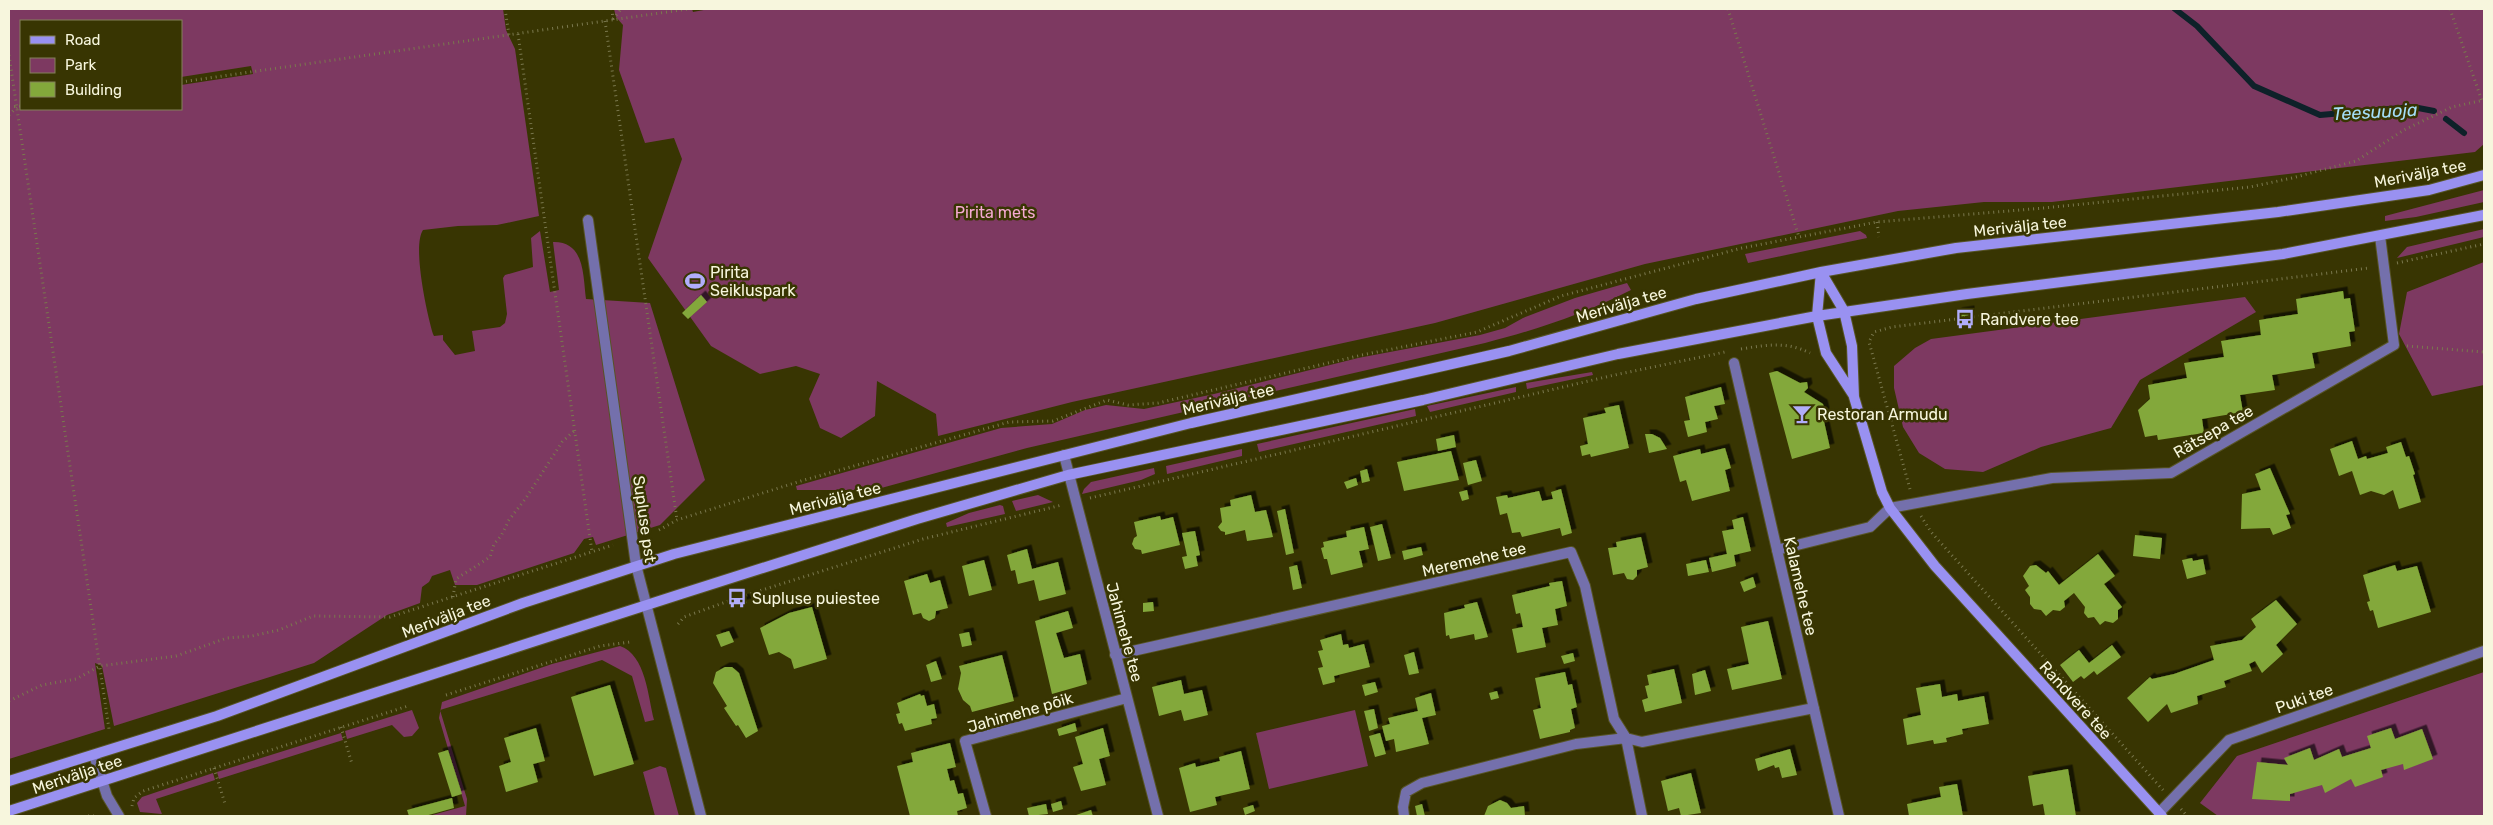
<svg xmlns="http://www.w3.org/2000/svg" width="2493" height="825" viewBox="0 0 2493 825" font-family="Rubik,sans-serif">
  <defs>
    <filter id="shadow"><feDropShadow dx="4.5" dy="-4.5" stdDeviation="0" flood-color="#0009"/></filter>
  </defs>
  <rect width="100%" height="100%" fill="#383502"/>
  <path fill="#7d3961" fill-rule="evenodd" d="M9 9H503L506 30 515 49 539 216 497 225 458 226 423 230C412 246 427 314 433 334L434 336 443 335V340L455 355 475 351 472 331 500 327 505 323 507 314 503 278 505 275 533 267 531 238 540 231 550 292 559 290 553 242C585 241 583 276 586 299L650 303 705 480 660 525 596 545 593 537 584 539 574 553 477 585H455L450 570 432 576 429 582 422 587 420 603 387 615 314 663 114 726 102 666 95 663 105 729 9 759ZM21 21H181V77L251 66 253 74 181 85V109H21Z
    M614 9H692L693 12 709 9H2484V144L2475 152 2052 202H1984L1898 211 1645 264 1435 323 1072 402 938 436 936 414 877 381 875 416 841 438 820 428 809 399 820 374 796 366 760 374 711 346 648 258 682 159 674 138 645 143 619 70 623 25 616 17Z
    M2484 190V202L2416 217 2385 221V216Z
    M2484 229V237L2397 258 2407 247Z
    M1860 231 1866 235 1867 238 1748 263 1745 254Z
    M2484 262V385L2432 396 2399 334 2407 292Z
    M1627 283 1631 290C1581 315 1539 329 1485 343L1027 448 874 490H797L796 486 1001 428 1052 424 1085 410 1106 405 1144 409 1214 394 1358 358 1480 335 1505 328 1523 318 1575 298Z
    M2245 297 2256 312 2140 380 2111 428 2041 447 1983 472 1945 469 1919 453 1903 427 1894 388V366L1915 348 1931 339Z
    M1592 372 1593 375 1527 389 1526 383Z
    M1516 387V392L1430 412 1427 406Z
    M1415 409 1416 416 1259 452 1257 444Z
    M1242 449V456L1167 474 1166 466Z
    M1154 468 1155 474 1141 480 1082 494 1084 489 1091 482Z
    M1038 495 1053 502 1016 511 1012 501Z
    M1000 505 1003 506 1005 514 947 527 946 523 969 513Z
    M620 646C646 655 648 697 654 720L645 722 632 676 602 660 440 710 467 799 466 816H429L465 806 439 718 442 702 552 664Z
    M2484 672V816H2218L2200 803 2237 756Z
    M412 710 419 728 412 736 404 737 392 725 347 739 345 731Z
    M1355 710 1368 766 1269 789 1256 733Z
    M341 733 343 740 219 779 217 772Z
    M660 766 666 768 679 816H655L643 772Z
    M213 773 215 780 156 799 162 814 140 812 137 803 142 797Z"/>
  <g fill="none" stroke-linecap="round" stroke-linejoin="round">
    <path stroke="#0e2129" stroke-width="6" d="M2175 9 2197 26 2254 86 2320 115 2413 107 2434 111
      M2446 119 2464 133"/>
  </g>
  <path fill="#83a83b" filter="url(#shadow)" d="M2343 291 2344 299 2350 298 2355 331 2349 332 2351 346 2312 353 2315 368 2272 375 2275 390 2240 395 2243 412 2202 419 2204 433 2158 440 2157 435 2145 437 2138 410 2150 399 2148 385 2187 378 2184 363 2224 357 2221 341 2261 335 2259 320 2298 314 2296 299Z
    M701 295 707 302 688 319 682 313Z
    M1970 310V315L1958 317 1957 312Z
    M1777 371 1800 383 1807 382 1808 388 1804 392 1823 404 1825 412 1823 417 1830 448 1792 459 1769 373Z
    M1721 387 1725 404 1714 406 1718 419 1705 422 1707 432 1688 437 1684 421 1690 420 1685 397Z
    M1619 405 1629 448 1591 457 1590 454 1582 456 1580 446 1588 444 1583 418 1606 413 1604 408Z
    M1645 434H1652L1660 438 1667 449 1649 453Z
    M1454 435 1456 447 1438 451 1436 439Z
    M2352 441 2358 459 2366 456 2367 459 2388 453 2386 447 2401 442 2406 457 2409 456 2415 474 2413 475 2421 502 2399 509 2393 490 2384 495 2371 491 2360 495 2352 471 2339 476 2330 449Z
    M1725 448 1731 468 1725 470 1730 491 1692 501 1686 480 1680 482 1673 456 1700 449 1701 454Z
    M1451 451 1459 480 1404 491 1397 462Z
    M1476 460 1482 481 1468 485 1463 463Z
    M2270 468 2290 514 2286 515 2291 528 2273 535 2270 528 2241 529 2242 494 2261 490 2255 474Z
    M1367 469 1370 481 1362 483 1360 471Z
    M1356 478 1358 485 1347 489 1344 482Z
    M1561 489 1572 533 1562 536 1560 528 1522 537 1520 532 1512 533 1507 513 1500 515 1496 497 1507 495 1508 498 1539 491 1542 501 1553 499 1551 492Z
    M1467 490 1469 499 1462 501 1459 492Z
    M1251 495 1255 512 1266 510 1273 537 1247 541 1245 530 1225 535V532L1221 531 1218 527 1222 522 1220 508 1231 506 1230 500Z
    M1285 509 1294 553 1286 555 1277 511Z
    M1160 516 1161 520 1173 517 1180 545 1142 554 1141 550 1135 549 1132 544 1134 538 1137 536 1134 522Z
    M1743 517 1751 551 1734 555 1736 566 1712 572 1709 558 1727 554 1722 531 1734 529 1732 520Z
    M1382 524 1391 558 1378 561 1370 527Z
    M1364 527 1369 549 1359 551 1363 567 1331 575 1327 559H1324L1321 548 1324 547 1323 542 1347 537 1346 531Z
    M1195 531 1200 555 1196 556 1198 566 1185 569 1182 557 1187 556 1182 533Z
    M2135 535 2162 538 2160 559 2133 556Z
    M1641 537 1648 567 1637 570V576L1633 580 1627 579 1624 573 1613 575 1608 548 1617 547 1616 542Z
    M1421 547 1423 555 1404 560 1402 551Z
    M1027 549 1032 569 1058 562 1066 594 1039 601 1034 580 1018 584 1015 570 1011 571 1007 555Z
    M2098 554 2115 576 2104 584 2122 607 2118 610V619L2113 623 2105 621 2100 625 2094 617 2088 618 2084 613 2085 607 2074 593 2064 601 2065 607 2060 611 2053 610 2046 616 2041 610 2034 609 2030 604V597L2025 590 2029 586 2023 576 2030 566 2036 565 2046 573 2048 571 2059 585Z
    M2192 558 2193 561 2203 559 2206 574 2187 579 2182 560Z
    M984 560 992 590 969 596 962 566Z
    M1706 560 1709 572 1688 576 1686 564Z
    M1297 565 1302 588 1293 590 1289 567Z
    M2395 565 2397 571 2417 566 2431 612 2378 628 2373 610 2370 611 2367 602 2370 601 2363 575Z
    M927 574 930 583 940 580 948 608 936 611 935 618 929 621 923 618 921 613 913 615 904 581Z
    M1753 577 1756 587 1744 592 1740 582Z
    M1562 581 1567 606 1555 609 1558 625 1542 628 1546 647 1517 653 1512 629 1523 627 1520 613 1516 614 1512 595 1550 586 1549 583Z
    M745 598 747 603 735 606 733 602Z
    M2276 600 2297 624 2276 645 2283 654 2262 673 2255 661 2249 664 2252 671 2224 681 2226 687 2197 696 2198 704 2171 713 2167 704 2148 722 2127 698 2150 677 2152 679 2174 674 2214 660 2210 646 2242 640 2256 627 2251 619Z
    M1153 602 1154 611 1143 612V603Z
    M1477 602 1488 637 1475 640 1474 634 1450 639 1449 635 1446 636 1444 613 1465 608 1464 605Z
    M812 607 827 659 794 669 791 659 779 652 769 655 760 628 789 613Z
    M1068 611 1073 628 1056 633 1064 658 1080 654 1087 684 1052 694 1035 621Z
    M1768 621 1782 679 1732 690 1727 669 1749 664 1741 627Z
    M729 631 734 642 721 647 716 635Z
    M969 632 972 645 962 647 959 634Z
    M1341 634 1343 645 1348 644 1349 648 1364 644 1370 667 1334 676 1335 682 1323 685 1318 668 1323 667 1318 651 1323 650 1320 640Z
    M2112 645 2121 657 2097 675 2094 671 2084 679 2081 676 2073 682 2060 665 2079 650 2089 663Z
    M1414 652 1419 673 1409 675 1404 655Z
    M1573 653 1575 661 1564 664 1561 656Z
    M1002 655 1014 701 972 712 970 706 963 700 958 689 961 673 959 666Z
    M936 661 942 679 931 682 926 665Z
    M725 667H732L739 673 758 731 746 738 738 725 736 726 724 708 727 706 713 683 716 672Z
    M1674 669 1682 703 1645 712 1642 700 1648 698 1645 686 1649 685 1647 675Z
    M1705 670 1711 691 1695 695 1692 674Z
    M1565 672 1568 685 1572 684 1577 707 1571 709 1575 728 1570 730V732L1540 739 1533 710 1541 708 1535 678Z
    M1181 680 1184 694 1202 690 1208 715 1184 721 1181 710 1159 716 1152 687Z
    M1375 682 1378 692 1365 696 1362 685Z
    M1940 684 1942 697 1957 694 1958 701 1984 696 1989 724 1962 729 1963 734 1946 738 1947 742 1934 744 1933 740 1907 745 1903 719 1921 715 1916 688Z
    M610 685 634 764 594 776 571 697Z
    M1497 691 1499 698 1491 700 1489 693Z
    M1431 693 1436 715 1422 718 1429 744 1396 752 1394 739 1386 741 1382 726 1390 724 1388 718 1418 711 1415 698Z
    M920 694 921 696 924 695 927 706 934 704 937 718 931 719 932 724 905 731 902 723 899 724 896 714 900 713 897 703Z
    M1374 709 1378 728 1369 731 1364 711Z
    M1075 723 1077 731 1059 736 1057 729Z
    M536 728 545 761 533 764 538 782 506 792 499 766 511 762 504 738Z
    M1103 728 1110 756 1099 759 1106 785 1081 791 1073 767 1083 764 1075 737Z
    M2391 728 2395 739 2422 729 2433 759 2404 770 2403 764 2381 770 2383 777 2355 787 2351 779 2325 793 2322 785 2290 794V801L2252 799 2257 762 2288 765 2284 758 2310 748 2314 760 2339 749 2342 757 2371 748 2367 736Z
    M1380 733 1386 754 1375 757 1369 736Z
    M950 743 956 767 947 769 950 781 954 780 958 794 963 793 967 808 957 811 958 816H910L897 766 913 762 911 753Z
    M1790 749 1797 775 1782 778 1779 767 1775 768 1774 765 1758 771 1755 759Z
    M448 750 462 794 452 797 438 753Z
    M1241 751 1250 789 1215 797 1217 805 1190 812 1179 768 1195 763 1196 767 1220 761 1219 757Z
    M2068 769 2076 816H2045L2043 804 2033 806 2028 776Z
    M1691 773 1701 813 1681 816 1679 808 1668 811 1661 781Z
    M1957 784 1963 816H1909L1907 804 1941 797 1939 787Z
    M452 798 454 808 425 816H409L407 810Z
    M1500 800 1507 803 1511 808 1524 806 1525 816H1484L1488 806Z
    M1061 801 1063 809 1053 812 1051 804Z
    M1046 804 1048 814 1029 816 1027 808Z
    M1422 804 1425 816H1417L1415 806Z
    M1253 805 1255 811 1245 815 1243 808Z
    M1091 810 1093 816H1073Z"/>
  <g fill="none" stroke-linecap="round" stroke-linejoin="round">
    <defs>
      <path id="lane" d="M1734 363 1777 550"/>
      <path id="street" d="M588 220 636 565 701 816
        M1064 455 1158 816
        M1115 655 1571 552 1585 586 1614 719 1626 738 1642 816
        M94 755 107 796 119 816
        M2159 813 2229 740 2484 651
        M986 816 965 741 1127 698
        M1404 816 1403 807 1406 792 1422 783 1576 744 1626 738 1642 742 1814 708
        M1839 816 1777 550 1870 527 1890 508 2052 478 2171 473 2394 345 2380 236"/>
      <path id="secondary" d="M1821 272 1844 311 1852 346 1854 397 1882 492 1890 508 1935 566 2162 816
        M1821 272 1817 316 1826 353 1854 396
        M9 781 217 716 523 603 674 554 1191 423 1509 351 1696 299 1821 272 1956 248 2278 212 2429 190 2484 175
        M9 811 684 593 917 519 1068 475 1423 400 1618 354 1817 316 1967 294 2283 254 2484 215"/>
    </defs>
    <use href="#lane" stroke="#575425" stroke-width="12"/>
    <use href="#street" stroke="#575425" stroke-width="12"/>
    <use href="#secondary" stroke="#575425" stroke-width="12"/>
    <path stroke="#7a784e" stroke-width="3" stroke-dasharray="1 4" stroke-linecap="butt" d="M505 9 509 35
      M612 9 613 20
      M1728 9 1799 237
      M2450 9 2482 101
      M613 19 621 9
      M605 21 677 520
      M518 34 592 552
      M9 55 109 729
      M181 82 688 9
      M9 107 21 106
      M9 115 17 107
      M1877 222 1879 237
      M2397 263 2484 244
      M2407 346 2484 352
      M1741 349C1766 345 1786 341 1810 353
      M1910 489 1869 342 1874 332 1892 327 2369 268
      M1090 498 1610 376 1725 352
      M1921 516 1931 532 2163 790
      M659 530 677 520 801 481 1009 422 1053 421 1107 400 1128 405 1158 403 1362 355 1477 332 1561 296 1742 248 1799 237 1877 222 2044 208 2250 187 2292 178 2356 161 2404 130 2452 107 2484 100
      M453 597 456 579 490 557 494 544 501 536 509 520 526 498 562 442 574 431
      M678 624 684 617 737 598 923 539 1062 505
      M446 695 600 646 630 642
      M9 701 42 685 76 679 100 666 176 656 227 638 252 636 279 630 313 616 390 617 613 545
      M341 727 352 764
      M214 768 225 804
      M132 806 134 798 143 791 408 706
      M2181 809 2187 816
      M88 816H96"/>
    <use href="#lane" stroke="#7470ac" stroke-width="10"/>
    <use href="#street" stroke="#7470ac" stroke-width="10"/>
    <use href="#secondary" stroke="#9991f1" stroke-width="10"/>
  </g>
  <defs>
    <symbol id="stadium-bare" viewBox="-9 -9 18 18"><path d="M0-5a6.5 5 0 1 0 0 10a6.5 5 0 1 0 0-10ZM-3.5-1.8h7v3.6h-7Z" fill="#b1adfa" stroke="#383502" stroke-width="2.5" paint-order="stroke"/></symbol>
    <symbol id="bus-bare" viewBox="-9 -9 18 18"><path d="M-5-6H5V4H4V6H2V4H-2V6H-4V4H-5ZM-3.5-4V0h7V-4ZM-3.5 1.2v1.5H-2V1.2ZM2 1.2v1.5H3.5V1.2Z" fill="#b1adfa" stroke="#383502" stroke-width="2.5" paint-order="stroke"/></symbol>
    <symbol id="bar-bare" viewBox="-9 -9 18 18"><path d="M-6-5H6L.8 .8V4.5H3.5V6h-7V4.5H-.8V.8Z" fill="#b1adfa" stroke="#383502" stroke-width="2.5" paint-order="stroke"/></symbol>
  </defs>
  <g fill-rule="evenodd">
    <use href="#stadium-bare" x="681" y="267" width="28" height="28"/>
    <use href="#bus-bare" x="1951" y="305" width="28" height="28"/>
    <use href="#bar-bare" x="1788" y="400" width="28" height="28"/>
    <use href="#bus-bare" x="723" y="584" width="28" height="28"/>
  </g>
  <g text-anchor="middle" stroke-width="5" stroke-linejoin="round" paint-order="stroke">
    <g font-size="16" fill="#f7f6dd" stroke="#383502">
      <text transform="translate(2420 173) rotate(-11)" y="6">Merivälja tee</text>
      <text transform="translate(2020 226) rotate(-6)" y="6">Merivälja tee</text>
      <text transform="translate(1621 304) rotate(-16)" y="6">Merivälja tee</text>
      <text transform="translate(1228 399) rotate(-13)" y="6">Merivälja tee</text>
      <text transform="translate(2213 431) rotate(-30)" y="6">Rätsepa tee</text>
      <text transform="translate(835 498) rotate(-14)" y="6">Merivälja tee</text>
      <text transform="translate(645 519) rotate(82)" y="6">Supluse pst</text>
      <text transform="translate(1474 559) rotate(-13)" y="6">Meremehe tee</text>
      <text transform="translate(1801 586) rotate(77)" y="6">Kalamehe tee</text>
      <text transform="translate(446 616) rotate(-21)" y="6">Merivälja tee</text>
      <text transform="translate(1125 632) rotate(75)" y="6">Jahimehe tee</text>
      <text transform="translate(2304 698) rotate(-19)" y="6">Puki tee</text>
      <text transform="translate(2076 700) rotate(48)" y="6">Randvere tee</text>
      <text transform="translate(1020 712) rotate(-16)" y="6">Jahimehe põik</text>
      <text transform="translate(77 774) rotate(-18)" y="6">Merivälja tee</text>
    </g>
    <g font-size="16" fill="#f6aad3" stroke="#383502">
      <text x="995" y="218">Pirita mets</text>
    </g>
    <g font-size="16" fill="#f7f6dd" stroke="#383502" text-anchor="start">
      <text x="710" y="278">Pirita<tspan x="710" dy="18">Seikluspark</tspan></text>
      <text x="1980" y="325">Randvere tee</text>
      <text x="1817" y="420">Restoran Armudu</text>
      <text x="752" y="604">Supluse puiestee</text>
    </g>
    <g font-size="18" font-style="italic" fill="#a5e0f9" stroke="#383502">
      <text transform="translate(2375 112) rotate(-3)" y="6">Teesuuoja</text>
    </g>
  </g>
  <rect width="2493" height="825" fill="none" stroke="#f7f6dd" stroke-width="20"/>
  <rect x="20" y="20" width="162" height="90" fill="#383502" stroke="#84825a"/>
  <rect x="30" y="36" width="25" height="8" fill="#9991f1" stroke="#84825a"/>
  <text x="65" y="45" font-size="15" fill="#f7f6dd">Road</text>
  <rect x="30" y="58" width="25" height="15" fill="#7d3961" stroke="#84825a"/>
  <text x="65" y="70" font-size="15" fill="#f7f6dd">Park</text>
  <rect x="30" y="82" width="25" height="15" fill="#83a83b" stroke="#84825a"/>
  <text x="65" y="95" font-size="15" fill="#f7f6dd">Building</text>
</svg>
